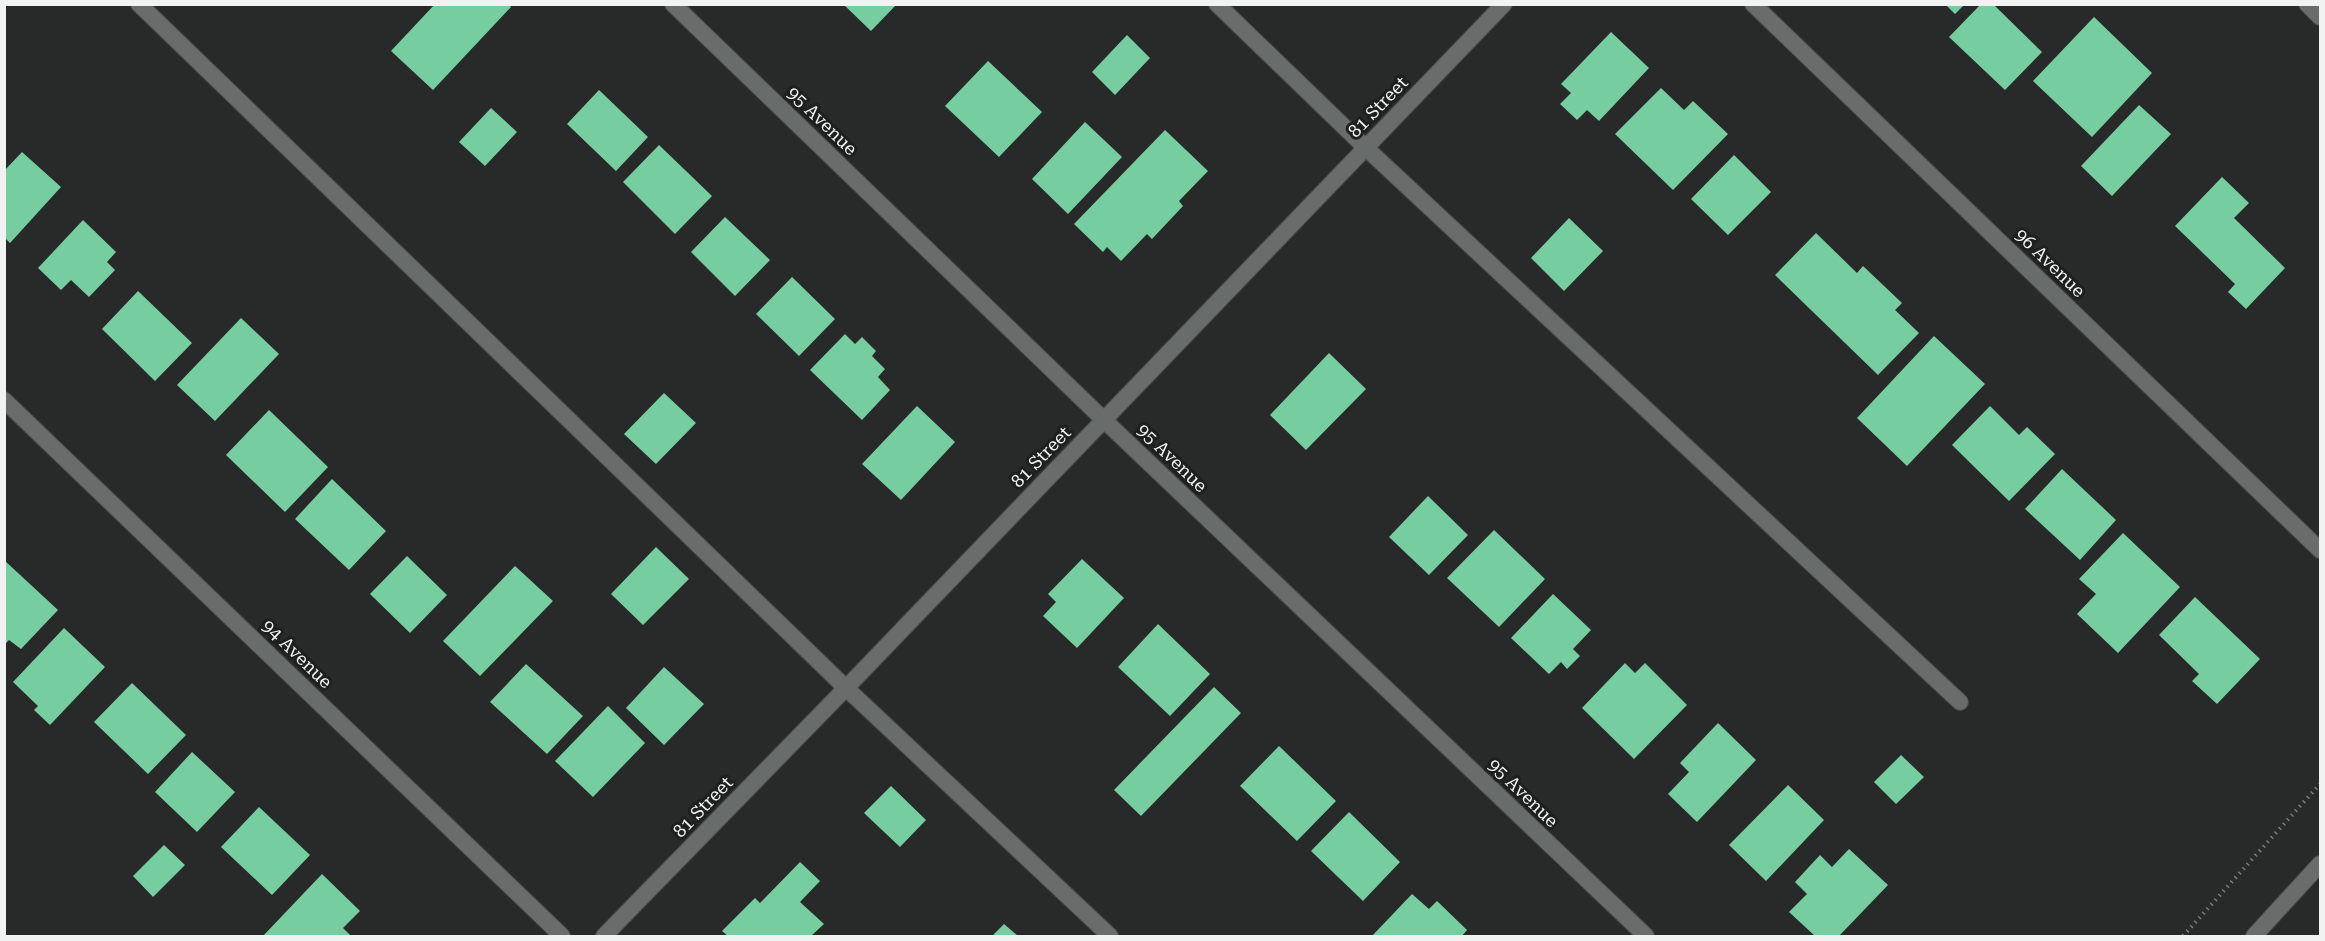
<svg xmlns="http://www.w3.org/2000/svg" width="2325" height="941" viewBox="0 0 2325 941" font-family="'Roboto Serif',serif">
  <rect width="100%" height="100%" fill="#272a28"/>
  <path fill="#76cea0" d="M435 4H509L511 7 433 90 391 51Z
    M843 4H897L871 31Z
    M1945 4H1965L1955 14Z
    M1981 4H1993L2042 52 2005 90 1949 37Z
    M2094 17 2152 73 2092 137 2033 81Z
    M1611 32 1649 68 1599 121 1587 110 1577 120 1560 104 1571 93 1561 84Z
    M1127 35 1150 58 1115 95 1092 72Z
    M988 61 1042 112 999 157 945 106Z
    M1661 88 1684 110 1693 101 1728 134 1673 190 1615 134Z
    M599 90 648 137 616 171 567 124Z
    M2139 105 2171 134 2112 196 2081 166Z
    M491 108 517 132 485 166 459 142Z
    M1085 122 1122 157 1068 214 1032 179Z
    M1165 130 1208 171 1179 201 1183 206 1152 239 1147 234 1121 261 1107 247 1103 252 1074 224Z
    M659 145 712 196 675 234 623 182Z
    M22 152 61 187 10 243 4 237V171Z
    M1734 155 1771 192 1728 235 1691 199Z
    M2222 177 2249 203 2234 218 2285 268 2246 309 2228 292 2235 284 2175 226Z
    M725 217 770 260 735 296 691 252Z
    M1569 218 1603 251 1564 291 1531 258Z
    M83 220 116 252 107 262 115 270 89 297 71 280 61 290 38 268Z
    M1816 233 1857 273 1863 266 1902 303 1895 310 1919 333 1878 375 1775 275Z
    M792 277 835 319 799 356 756 314Z
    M138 291 192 343 155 381 102 329Z
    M241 318 279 354 215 421 177 385Z
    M845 334 855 344 862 337 876 351 872 356 885 369 878 377 890 390 862 420 810 370Z
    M1934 336 1985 384 1907 466 1857 418Z
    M1329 353 1366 389 1306 450 1270 415Z
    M664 393 696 423 656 464 624 434Z
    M917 406 955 442 901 500 862 464Z
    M1990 406 2019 435 2027 427 2055 454 2009 501 1952 445Z
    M269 410 328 467 285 512 226 455Z
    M2062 469 2116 520 2080 560 2025 509Z
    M332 479 386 531 349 570 295 519Z
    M1428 496 1468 535 1429 575 1389 537Z
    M1494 530 1545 579 1499 627 1447 578Z
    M2123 533 2180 587 2118 653 2077 614 2096 594 2079 579Z
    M656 547 689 579 643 625 611 594Z
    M407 556 447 595 410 633 370 594Z
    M1082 559 1124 598 1077 648 1043 616 1056 602 1048 594Z
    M4 560 58 610 21 649 9 640 4 645Z
    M515 566 553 601 480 676 443 641Z
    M1553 594 1591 630 1573 649 1580 656 1567 669 1561 662 1549 674 1511 638Z
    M2195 597 2260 659 2217 704 2192 681 2199 674 2159 635Z
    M1158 624 1210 674 1170 716 1118 667Z
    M64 628 105 667 50 725 34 710 38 706 13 682Z
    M1625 663 1635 673 1645 663 1687 705 1634 759 1582 708Z
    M526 664 583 716 547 754 490 702Z
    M664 667 704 704 664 745 626 708Z
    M132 683 186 735 148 774 94 722Z
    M1214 687 1241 713 1141 816 1114 790Z
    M608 706 645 743 593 797 555 761Z
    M1718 723 1756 760 1697 822 1668 794 1689 772 1680 763Z
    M1279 746 1336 801 1297 841 1240 786Z
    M192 752 235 792 197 832 155 792Z
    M1901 755 1924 777 1896 804 1874 782Z
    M1788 785 1824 820 1766 881 1729 845Z
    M891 786 926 820 900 847 864 813Z
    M259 807 310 855 272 895 221 847Z
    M1349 812 1400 862 1363 901 1311 851Z
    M164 845 185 865 153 897 133 876Z
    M1849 849 1888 885 1839 936H1815L1789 912 1807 894 1795 882 1820 855 1832 867Z
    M800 862 820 881 800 902 824 924 811 936H728L722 931 755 898 760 903Z
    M322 874 360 911 343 928 351 936H263Z
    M1412 894 1429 909 1437 901 1467 930 1462 936H1372Z
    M1004 924 1018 936H992Z"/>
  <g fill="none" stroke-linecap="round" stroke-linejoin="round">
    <defs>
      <path id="service" d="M139 4 846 688 1110 936
        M1217 4 1366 148 1960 702
        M2307 4 2320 17"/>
      <path id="minor" d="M673 4 1104 420 1646 936
        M1753 4 2320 550
        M4 400 562 936
        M604 936 846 688 1504 4"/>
      <path id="secondary" d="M2254 936 2320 864"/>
    </defs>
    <use href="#service" stroke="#464947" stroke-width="18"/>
    <use href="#minor" stroke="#464947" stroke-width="18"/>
    <use href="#secondary" stroke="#464947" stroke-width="18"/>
    <path stroke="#787b79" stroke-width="4" stroke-dasharray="1.5 4.5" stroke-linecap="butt" d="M2183 936 2320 784"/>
    <use href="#service" stroke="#686c6a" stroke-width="16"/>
    <use href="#minor" stroke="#686c6a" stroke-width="16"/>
    <use href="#secondary" stroke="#686c6a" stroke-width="16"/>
  </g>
  <g text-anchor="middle" stroke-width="6" stroke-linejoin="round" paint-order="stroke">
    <g font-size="18" fill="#f1f3f2" stroke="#1d201e">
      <text transform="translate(1378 107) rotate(-46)" y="6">81 Street</text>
      <text transform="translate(822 121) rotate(44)" y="6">95 Avenue</text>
      <text transform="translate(2050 263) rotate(44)" y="6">96 Avenue</text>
      <text transform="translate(1041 457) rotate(-46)" y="6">81 Street</text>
      <text transform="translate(1172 458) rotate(44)" y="6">95 Avenue</text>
      <text transform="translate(297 654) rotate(44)" y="6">94 Avenue</text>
      <text transform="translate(1523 793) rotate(44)" y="6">95 Avenue</text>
      <text transform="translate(703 807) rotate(-46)" y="6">81 Street</text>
    </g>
  </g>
  <rect width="2325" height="941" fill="none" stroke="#f1f3f2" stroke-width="12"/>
</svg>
